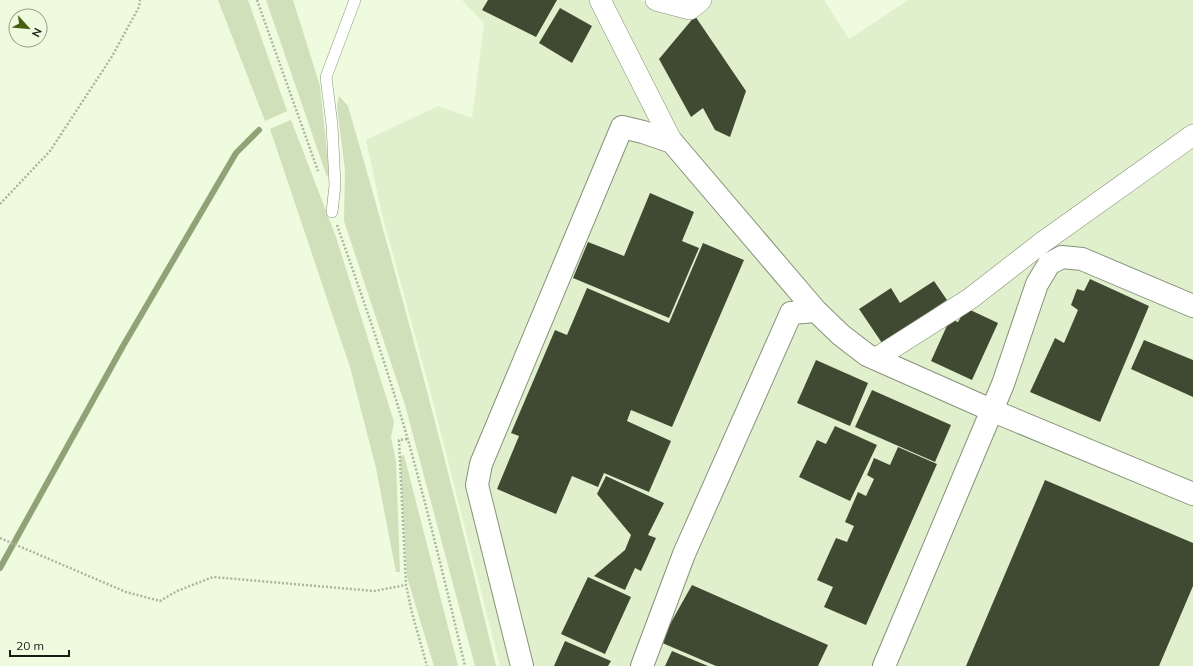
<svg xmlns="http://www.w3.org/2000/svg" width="1193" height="666" viewBox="0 0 1193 666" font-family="Mulish,sans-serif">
  <rect width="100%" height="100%" fill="#eefbde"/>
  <path fill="#e0f0cd" d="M462 0H640L690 14 708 0H824L849 39 908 0H1193V666H500L432 398 382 214 366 140 438 106 472 118 484 23Z"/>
  <path fill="#cfe0ba" d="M218 0H248L287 111 265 121Z
    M266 0H293L320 86 329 172 327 177Z
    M339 96 348 106C402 292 451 478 496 666H475L405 405 344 221 345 170 337 107Z
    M291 120 336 237 394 422 391 437 396 462 400 572H396L376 468 350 367 270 129Z
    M404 455 458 666H434L407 577 400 456Z"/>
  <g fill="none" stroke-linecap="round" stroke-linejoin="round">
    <path stroke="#8fa376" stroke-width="6" d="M0 568 123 346 236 153 259 130"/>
  </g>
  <path fill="#404a33" d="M488 0H557L536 37 482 10Z
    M560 8 592 26 572 63 539 43Z
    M695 16 746 91 730 137 715 130 703 108 691 117 659 59Z
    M650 193 694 212 682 241 699 248 669 318 573 278 588 242 624 256Z
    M703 243 744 260 672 427 631 410 627 421 671 441 649 492 604 473 598 487 572 476 556 514 497 489 519 436 511 433 555 330 567 335 587 288 669 323Z
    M1090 279 1149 306 1100 422 1030 392 1055 338 1064 343 1078 310 1071 305 1077 289 1084 291Z
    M934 281 947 300 882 343 859 309 891 288 900 303Z
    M966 308 998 323 972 380 931 361 950 319 958 322Z
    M1144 340 1193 360V397L1131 369Z
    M816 360 868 383 850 426 797 403Z
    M872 390 951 425 935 462 855 427Z
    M835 426 877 445 850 501 799 477 817 440 826 444Z
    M898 447 937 464 866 625 824 607 833 587 817 580 836 538 847 542 854 526 845 522 858 492 866 496 874 479 867 475 874 458 890 465Z
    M606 476 664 503 648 535 656 538 641 571 635 568 625 590 594 576 625 550 631 535 597 494Z
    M1045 480 1193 543V586L1159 666H966Z
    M588 577 631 597 605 654 561 634Z
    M692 585 828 645 818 666H716L660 642Z
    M565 641 611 661 608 666H554Z
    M672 651 708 666H665Z"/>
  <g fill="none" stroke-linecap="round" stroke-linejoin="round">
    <defs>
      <path id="service" d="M332 212 335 185 332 125 326 77 355 0"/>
      <path id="minor" d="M600 0 672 142
        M656 0 690 9 701 0
        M875 359 971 298 1043 242 1193 135"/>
      <path id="tertiary" d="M522 666 477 485 481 464 622 127 643 132 672 142 816 311 841 335 867 355 991 410 1193 494
        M642 666 684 554 791 313 816 311
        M884 666 1003 384 1037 284 1049 264 1062 257 1082 259 1193 306"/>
    </defs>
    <use href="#service" stroke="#869278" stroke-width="12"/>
    <use href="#minor" stroke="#869278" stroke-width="22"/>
    <use href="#tertiary" stroke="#869278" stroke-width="24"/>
    <path stroke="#abb69f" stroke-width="2.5" stroke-dasharray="2 2" stroke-linecap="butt" d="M257 0 318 171
      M0 204 50 151 111 58 139 7 140 0
      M337 225C362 296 387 367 408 440 429 515 447 590 465 666
      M407 439 399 440 406 585 412 613 427 666
      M0 538 126 592 160 601 177 591 213 577 374 591 406 585"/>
    <use href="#service" stroke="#fff" stroke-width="11"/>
    <use href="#minor" stroke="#fff" stroke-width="21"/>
    <use href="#tertiary" stroke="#fff" stroke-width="22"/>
  </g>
  <g transform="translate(28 28) rotate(117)"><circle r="19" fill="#eefbde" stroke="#98a28d"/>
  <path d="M0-3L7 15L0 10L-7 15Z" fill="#45600f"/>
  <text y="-6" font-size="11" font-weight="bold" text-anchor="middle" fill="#181d13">N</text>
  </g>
  <path d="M10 650v6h59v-6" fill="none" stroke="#181d13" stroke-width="2"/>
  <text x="16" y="650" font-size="12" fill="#181d13" stroke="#eefbde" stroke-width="3" paint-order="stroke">20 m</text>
</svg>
